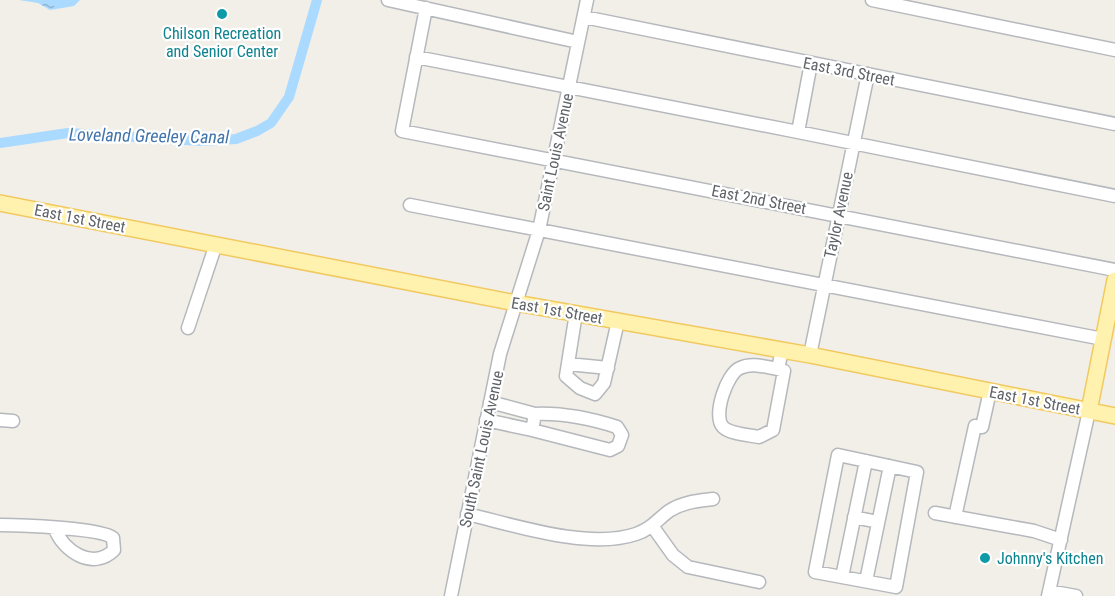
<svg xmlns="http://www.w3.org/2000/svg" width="1115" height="596" viewBox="0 0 1115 596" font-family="'Roboto Condensed',sans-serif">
  <defs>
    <pattern id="water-ripples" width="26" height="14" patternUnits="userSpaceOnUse" patternTransform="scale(1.5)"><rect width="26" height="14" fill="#aadaff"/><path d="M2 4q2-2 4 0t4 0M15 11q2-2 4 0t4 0" fill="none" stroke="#8eb4d2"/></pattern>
  </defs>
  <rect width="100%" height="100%" fill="#f1efe8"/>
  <path fill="url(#water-ripples)" d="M19 0H80L74 6 50 10 38 3Z"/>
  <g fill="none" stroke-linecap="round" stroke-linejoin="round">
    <path stroke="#aadaff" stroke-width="10" d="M0 143 68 133 202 141 236 139 257 131 271 123 289 97 317 0"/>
    <defs>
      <path id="minor" d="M388 0 578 42
        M872 0 1115 50
        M426 8 402 131 1115 270
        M584 17 1115 124
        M416 57 798 132 811 63
        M798 132 1115 196
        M410 205 1103 339
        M576 313 566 376 580 388 595 394 604 383 618 321
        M188 328 216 244
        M810 355 868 74
        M568 364 608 368
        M778 369 784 371 773 430 759 437C749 435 730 434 723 427 712 416 727 373 740 368 752 362 765 367 778 369L782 350
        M0 420 13 421
        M486 420 532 430 535 414 490 402
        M532 430 610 450 618 446 622 435 617 427C592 419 561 413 535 414
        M838 455 917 472 896 587 815 572Z
        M935 513 1034 531 1061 540
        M467 514C514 525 589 550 636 534 651 529 657 520 669 511 683 502 697 501 713 499
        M854 517 878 522
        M955 517 975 426 982 427 990 391
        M0 525C19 525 102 528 113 538L114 550C93 571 63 551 55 529
        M653 527 673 555 688 567 759 582
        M842 577 866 461
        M866 581 890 466
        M1049 591 1076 596
        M451 596 500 354 539 230 587 0
        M1048 596 1089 411"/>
      <path id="major" d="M0 203 516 303 810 355 1115 416
        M1089 411 1115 280"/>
    </defs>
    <use href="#minor" stroke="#b5b8bc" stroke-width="15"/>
    <use href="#major" stroke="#f2c960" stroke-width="18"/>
    <use href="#minor" stroke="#fff" stroke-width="12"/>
    <use href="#major" stroke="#fff2af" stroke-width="15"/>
  </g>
  <g fill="#0f9aa8" stroke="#fff" stroke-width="2">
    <circle cx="222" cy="14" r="6"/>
    <circle cx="985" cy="558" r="6"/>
  </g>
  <g text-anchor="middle" stroke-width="4.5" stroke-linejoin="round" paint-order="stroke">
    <g font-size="16" fill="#0d838f" stroke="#fff">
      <text x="222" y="39">Chilson Recreation<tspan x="222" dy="18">and Senior Center</tspan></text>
      <text x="997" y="564" text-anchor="start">Johnny's Kitchen</text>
    </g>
    <g font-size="16" fill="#5f6368" stroke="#fff">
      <text transform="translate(849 71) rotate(11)" y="6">East 3rd Street</text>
      <text transform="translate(555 152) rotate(-78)" y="6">Saint Louis Avenue</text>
      <text transform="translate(759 199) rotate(11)" y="6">East 2nd Street</text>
      <text transform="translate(838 215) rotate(-78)" y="6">Taylor Avenue</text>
      <text transform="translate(80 218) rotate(11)" y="6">East 1st Street</text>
      <text transform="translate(557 310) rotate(10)" y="6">East 1st Street</text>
      <text transform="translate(1035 400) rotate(11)" y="6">East 1st Street</text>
      <text transform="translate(481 449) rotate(-78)" y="6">South Saint Louis Avenue</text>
    </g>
    <g font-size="18" font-style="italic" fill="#4174aa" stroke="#fff">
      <text transform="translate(149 136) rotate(1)" y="6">Loveland Greeley Canal</text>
    </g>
  </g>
</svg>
